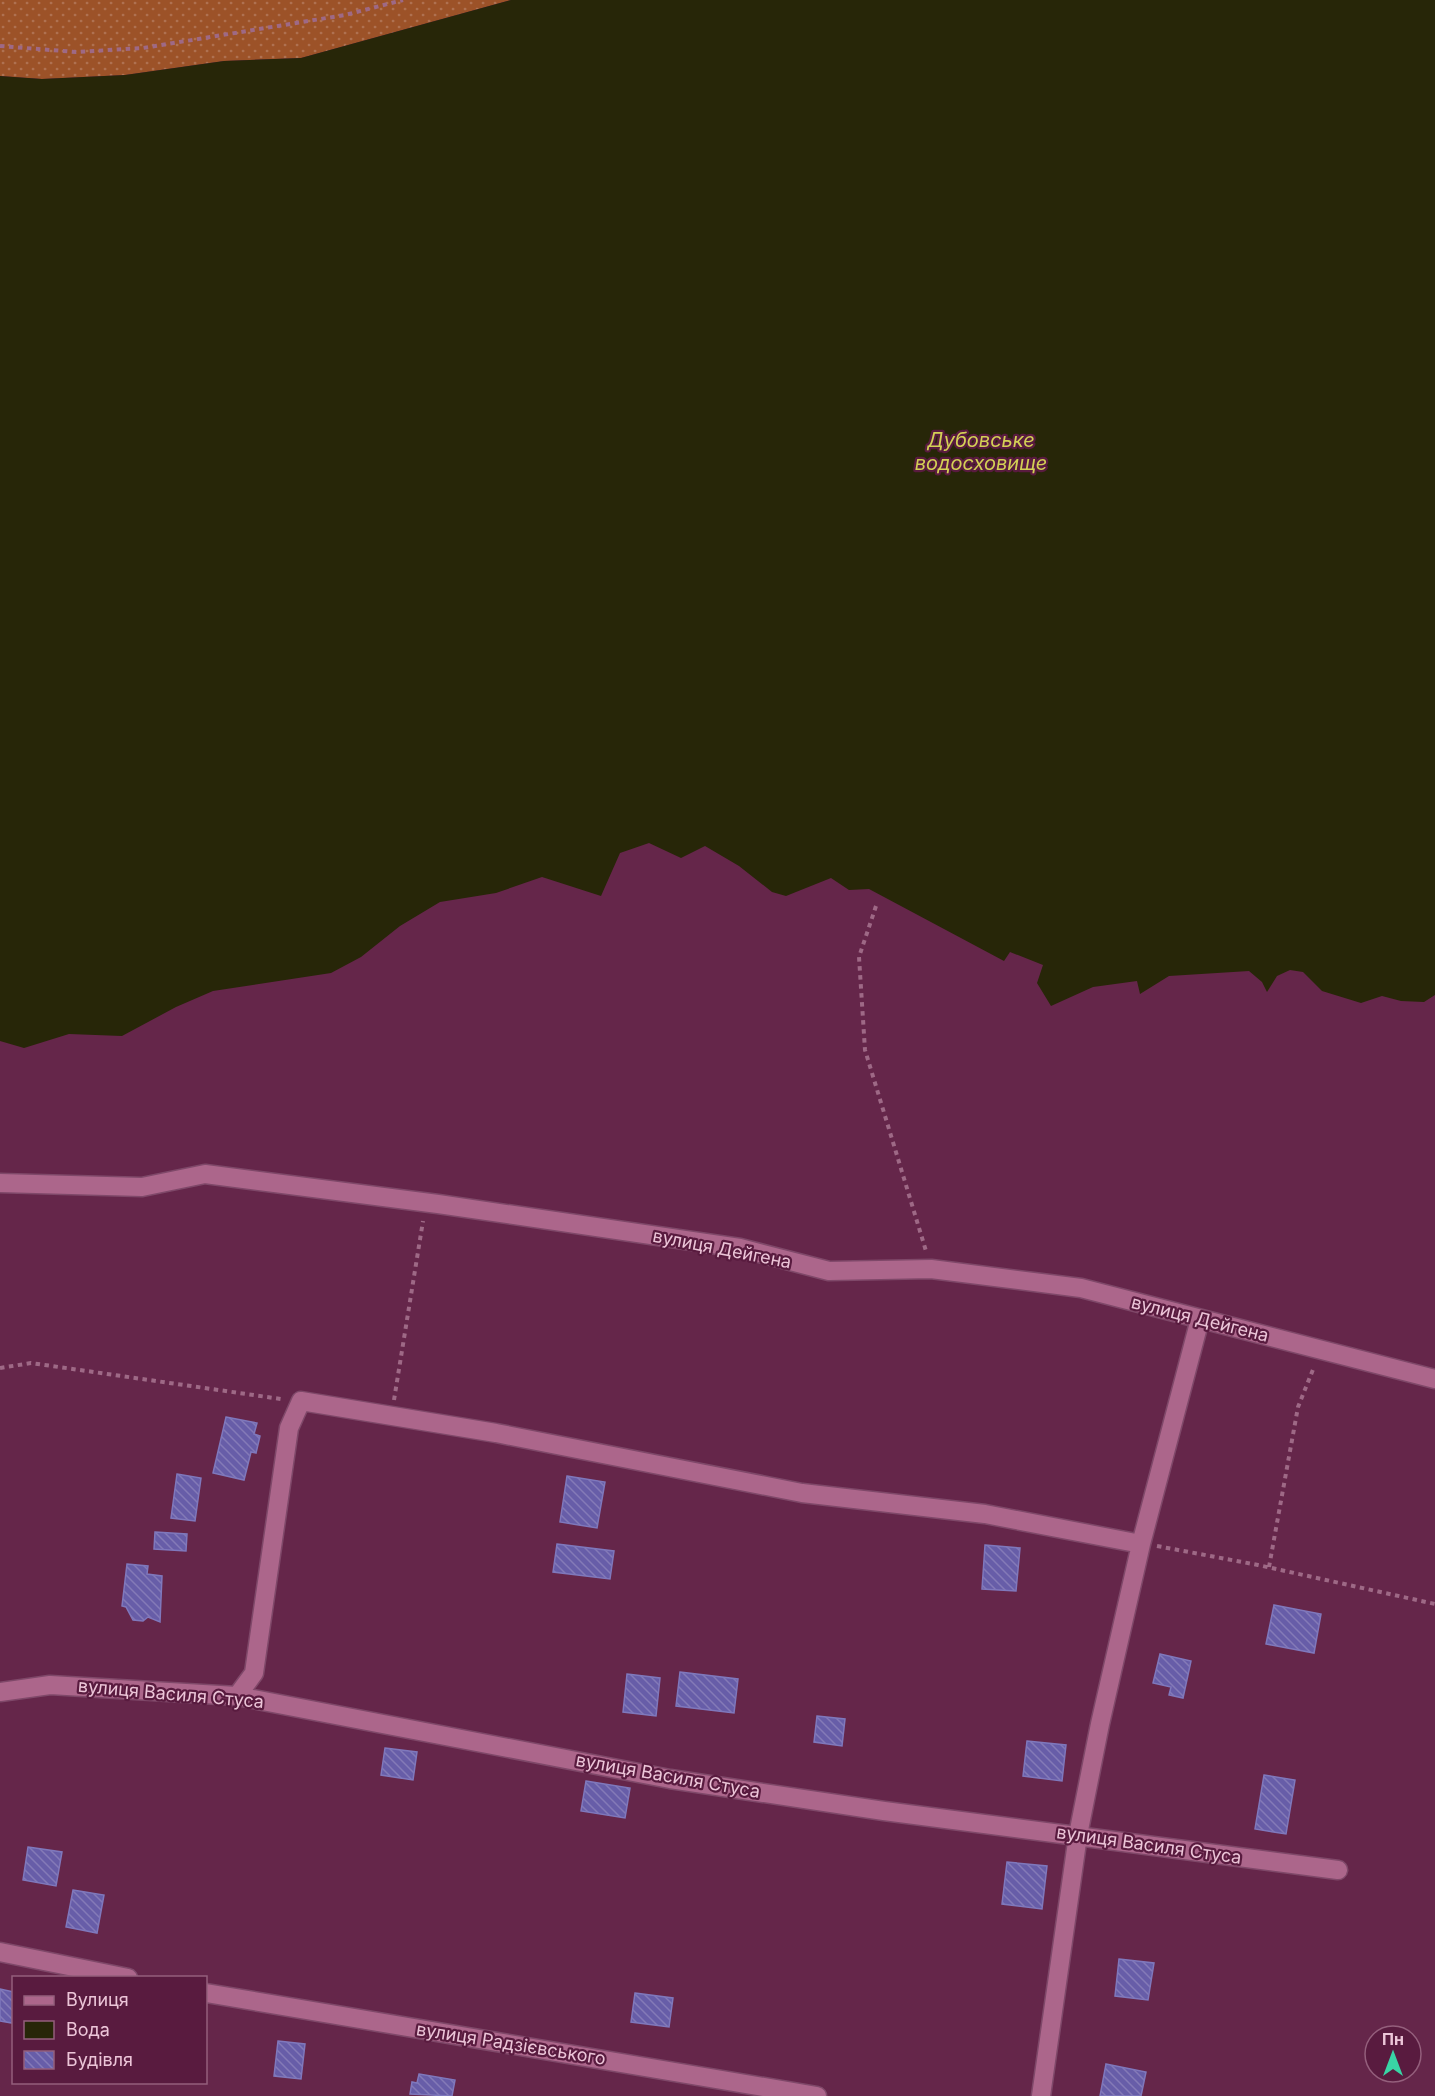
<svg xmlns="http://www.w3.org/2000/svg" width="1435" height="2096" viewBox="0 0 1435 2096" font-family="Inter,sans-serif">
  <defs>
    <pattern id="grass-dots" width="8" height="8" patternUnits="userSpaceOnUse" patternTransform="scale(1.5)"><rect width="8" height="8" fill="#9c5228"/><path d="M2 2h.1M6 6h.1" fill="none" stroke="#af7151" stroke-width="1.8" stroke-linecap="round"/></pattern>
    <pattern id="building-back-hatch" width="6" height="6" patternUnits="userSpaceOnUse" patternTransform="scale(1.5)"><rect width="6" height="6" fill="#675da8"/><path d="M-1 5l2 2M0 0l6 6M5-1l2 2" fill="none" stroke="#847ab7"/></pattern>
  </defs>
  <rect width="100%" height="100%" fill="#65264a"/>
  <path fill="url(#grass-dots)" d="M0 0H511L301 58 224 61 125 75 42 79 0 76Z"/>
  <path fill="#272608" d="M511 0H1435V995L1424 1002 1401 1001 1382 996 1361 1003 1322 991 1303 972 1290 970 1277 976 1267 992 1262 982 1249 971 1169 976 1140 994 1137 981 1093 987 1051 1006 1037 983 1043 965 1010 952 1004 961 869 889 849 890 831 878 786 896 772 892 739 866 705 846 681 858 649 843 620 853 601 896 542 877 496 893 440 902 400 926 361 957 331 973 213 991 176 1007 122 1036 69 1034 24 1048 0 1041V76L42 79 125 75 224 61 301 58Z"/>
  <path fill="url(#building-back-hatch)" stroke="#7f78bc" stroke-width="1.5" d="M226 1417 257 1423 254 1434 260 1436 256 1453 251 1452 244 1480 213 1473Z
    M177 1474 201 1478 195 1521 171 1518Z
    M567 1476 605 1482 597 1528 560 1522Z
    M155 1532 187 1534 186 1551 154 1549Z
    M557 1544 614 1551 610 1579 553 1572Z
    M985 1545 1020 1548 1016 1591 982 1589Z
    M127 1564 148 1566 147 1574 162 1576 160 1622 148 1617 143 1621 133 1620 126 1607 122 1606Z
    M1274 1605 1321 1614 1314 1653 1266 1644Z
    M1160 1654 1191 1661 1183 1698 1169 1695 1171 1687 1153 1683Z
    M680 1672 738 1679 734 1713 676 1706Z
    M627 1674 660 1678 656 1716 623 1712Z
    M817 1716 845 1719 842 1746 814 1742Z
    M1027 1741 1066 1745 1062 1781 1023 1776Z
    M385 1748 417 1752 413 1780 381 1775Z
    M1264 1775 1295 1780 1286 1834 1255 1829Z
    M586 1781 630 1788 625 1818 581 1811Z
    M28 1847 62 1852 56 1886 23 1880Z
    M1007 1862 1047 1866 1042 1909 1002 1904Z
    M73 1890 104 1895 97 1933 66 1927Z
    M1119 1959 1154 1963 1148 2000 1115 1996Z
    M0 1989 14 1992 12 2023 0 2021Z
    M635 1993 673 1998 669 2027 631 2022Z
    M278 2041 305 2044 301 2079 274 2076Z
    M1106 2064 1146 2072 1141 2096H1100Z
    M419 2074 455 2080 452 2096 410 2094 412 2082 417 2083Z"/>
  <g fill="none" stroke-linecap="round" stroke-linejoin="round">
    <defs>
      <path id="street" d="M0 1183 142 1187 205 1174 438 1204 740 1248 829 1271 931 1269 1081 1288 1435 1379
        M0 1692 50 1685 237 1696 670 1779 884 1811 1338 1870
        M237 1696 254 1673 289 1428 301 1401 496 1433 802 1493 985 1514 1141 1544
        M0 1952 128 1978
        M206 1993 817 2096
        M1041 2096 1078 1835 1100 1724 1141 1544 1200 1319"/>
    </defs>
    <use href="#street" stroke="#7f4869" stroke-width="21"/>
    <path stroke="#9e6986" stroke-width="4" stroke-dasharray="4.5 4.5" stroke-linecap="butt" d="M0 46 76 52 143 48 345 15 403 0
      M876 906 859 957 865 1050 926 1251
      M0 1368 31 1363 281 1399
      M394 1400 423 1221
      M1157 1546 1258 1565 1435 1604
      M1269 1567 1298 1407 1314 1367"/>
    <use href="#street" stroke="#ac668b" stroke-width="18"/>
  </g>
  <g text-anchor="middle" stroke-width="4.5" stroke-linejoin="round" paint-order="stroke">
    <g font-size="18" fill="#ecc5d8" stroke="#591b3f">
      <text transform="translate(722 1249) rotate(11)" y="6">вулиця Дейгена</text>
      <text transform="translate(1200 1319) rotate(14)" y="6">вулиця Дейгена</text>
      <text transform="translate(171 1694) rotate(5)" y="6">вулиця Василя Стуса</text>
      <text transform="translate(668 1776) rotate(10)" y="6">вулиця Василя Стуса</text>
      <text transform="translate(1149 1845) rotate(8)" y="6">вулиця Василя Стуса</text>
      <text transform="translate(511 2044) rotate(9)" y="6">вулиця Радзієвського</text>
    </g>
    <g font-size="20" font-style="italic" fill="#d3d055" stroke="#591b3f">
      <text x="981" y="447">Дубовське<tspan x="981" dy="23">водосховище</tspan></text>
    </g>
  </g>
  <rect x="12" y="1976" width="195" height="108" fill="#591b3f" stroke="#945f7c" stroke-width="1.5"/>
  <rect x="24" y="1996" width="30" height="9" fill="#ac668b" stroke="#945f7c" stroke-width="1.5"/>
  <text x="66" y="2006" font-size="18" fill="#ecc5d8">Вулиця</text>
  <rect x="24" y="2021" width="30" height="18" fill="#272608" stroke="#945f7c" stroke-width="1.5"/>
  <text x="66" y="2036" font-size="18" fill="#ecc5d8">Вода</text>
  <rect x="24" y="2051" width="30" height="18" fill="url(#building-back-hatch)" stroke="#945f7c" stroke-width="1.5"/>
  <text x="66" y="2066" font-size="18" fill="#ecc5d8">Будівля</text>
  <g transform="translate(1393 2054)"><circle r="28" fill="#591b3f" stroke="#945f7c" stroke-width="1.5"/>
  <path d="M0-4.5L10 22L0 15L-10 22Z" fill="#39d4a5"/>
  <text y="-9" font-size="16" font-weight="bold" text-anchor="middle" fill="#ecc5d8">Пн</text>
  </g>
</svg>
